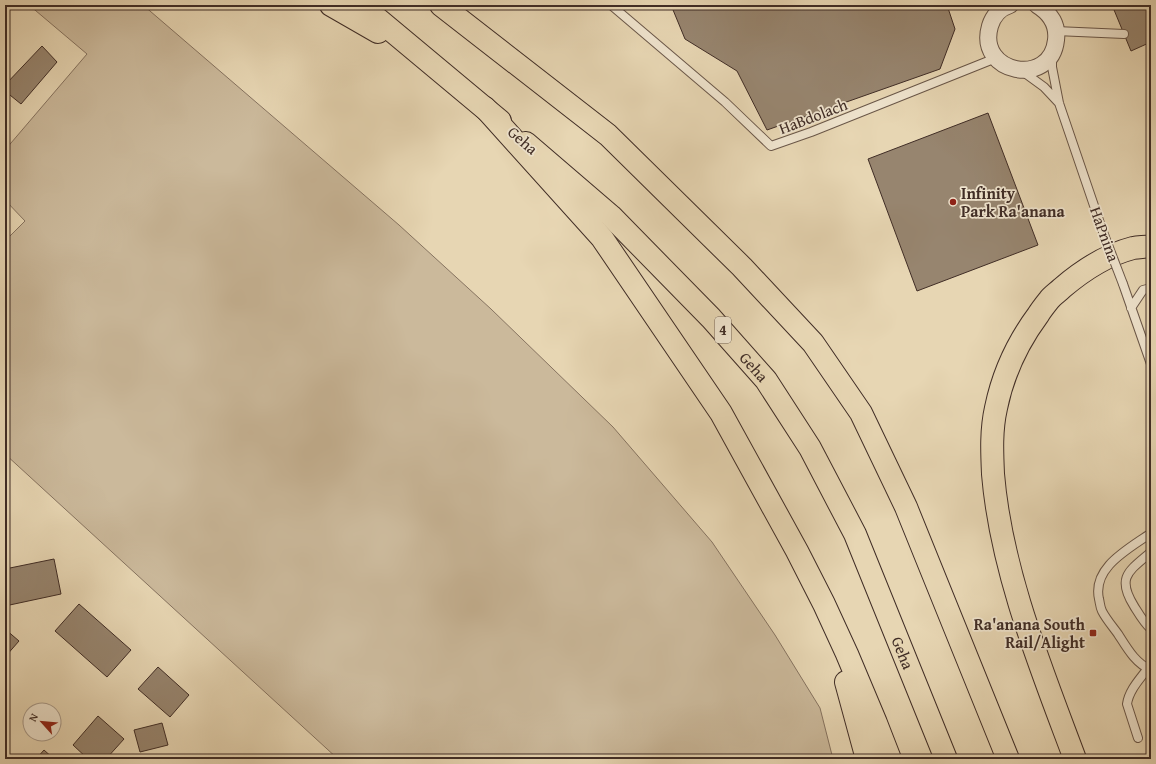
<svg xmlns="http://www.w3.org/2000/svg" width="1156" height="764" viewBox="0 0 1156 764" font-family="'Gentium Book Plus',serif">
  <rect width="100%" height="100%" fill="#e7d6b3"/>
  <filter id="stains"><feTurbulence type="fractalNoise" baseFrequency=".005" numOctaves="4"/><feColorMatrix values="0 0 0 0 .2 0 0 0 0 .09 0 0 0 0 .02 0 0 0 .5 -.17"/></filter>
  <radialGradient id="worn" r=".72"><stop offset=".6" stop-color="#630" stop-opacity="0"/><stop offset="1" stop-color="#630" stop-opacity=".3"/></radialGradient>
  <path fill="#cbb99b" stroke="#867360" d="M29 5H143L399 225 491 309 613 427 712 542 775 635 820 708 833 759H338L5 454V241L25 221 5 200V150L87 54Z"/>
  <path fill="#97856f" stroke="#402d26" d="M671 5H947L955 29 940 69 767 130 737 71 685 39Z
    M1112 5H1151V42L1131 51Z
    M42 46 57 62 21 104 5 91V85Z
    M988 113 1038 245 917 291 868 159Z
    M54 559 61 594 5 606V569Z
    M79 604 131 650 107 677 55 631Z
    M5 629 19 641 5 657Z
    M158 667 189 695 170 717 138 689Z
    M98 716 124 739 106 759H88L73 745Z
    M162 723 168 745 140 752 134 730Z
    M44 750 54 759H36Z"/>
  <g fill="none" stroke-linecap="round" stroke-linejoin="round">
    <defs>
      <path id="service" d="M611 5 725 102 771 146 811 132 996 58
        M1056 31 1124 34
        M1052 55V67L1059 103 1103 232
        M1022 71 1044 87 1059 103
        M1123 284 1151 364
        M1131 308 1143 290 1151 288
        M1151 533C1129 549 1092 567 1099 599 1100 603 1100 607 1102 611 1106 619 1113 627 1118 634 1127 648 1135 663 1151 670
        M1151 552C1129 571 1116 577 1134 606 1139 614 1144 623 1151 629
        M1138 738 1127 704C1129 690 1140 679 1148 668"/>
      <path id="minor" d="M1010 5C1000 8 993 16 990 26 976 74 1051 88 1056 40 1058 24 1050 13 1037 5"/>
      <g id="trunk">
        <path d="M331 5 378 32"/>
        <path d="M361 5 500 121"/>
        <path d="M441 5 608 135 742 267 813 343 861 413 906 507 1008 759"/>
        <path id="s1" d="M526 143 611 216 711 318 766 380 810 448 855 534 946 759"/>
      </g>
      <path id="motorway" d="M485 108 602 238 721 413 797 551 824 604 847 654 876 723 890 759
        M846 682 867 759
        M1075 759C1041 668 1001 571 993 474 992 452 991 430 996 408 1003 374 1018 342 1038 315 1041 310 1045 305 1049 300 1052 296 1058 292 1062 288 1083 270 1106 255 1133 248 1139 247 1145 247 1151 246"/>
    </defs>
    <use href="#service" stroke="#6a5749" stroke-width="10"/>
    <use href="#minor" stroke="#6a5749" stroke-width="18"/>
    <use href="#trunk" stroke="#402d26" stroke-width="24"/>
    <use href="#motorway" stroke="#402d26" stroke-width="24"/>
    <use href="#service" stroke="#efe4ce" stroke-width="8"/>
    <use href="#minor" stroke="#efe4ce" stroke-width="16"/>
    <use href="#trunk" stroke="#e7d6b3" stroke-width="22"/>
    <use href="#motorway" stroke="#e7d6b3" stroke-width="22"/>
    <defs>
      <path id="service-bridge" d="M1103 232 1123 284"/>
    </defs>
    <use href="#service-bridge" stroke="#6a5749" stroke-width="10" stroke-linecap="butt"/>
    <use href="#service-bridge" stroke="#efe4ce" stroke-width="8"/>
  </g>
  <g fill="#8f2418" stroke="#efe4ce" stroke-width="1.5">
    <circle cx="953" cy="202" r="4"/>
    <rect x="1089" y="629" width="8" height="8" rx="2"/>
  </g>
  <g text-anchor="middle" stroke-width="3.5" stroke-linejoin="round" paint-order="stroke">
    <rect fill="#efe4ce" stroke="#746458" stroke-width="1" x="715" y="317" width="16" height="26" rx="3"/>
    <g font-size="15" font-weight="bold" fill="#402d26">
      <text x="723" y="335">4</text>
    </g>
    <g font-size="16" fill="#402d26" stroke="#efe4ce">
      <text transform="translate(813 116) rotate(-21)" y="6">HaBdolach</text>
      <text transform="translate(523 140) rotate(41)" y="6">Geha</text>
      <text transform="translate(1105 234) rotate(70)" y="6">HaPnina</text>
      <text dy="6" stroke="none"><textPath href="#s1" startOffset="320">Geha</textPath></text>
      <text dy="6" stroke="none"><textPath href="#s1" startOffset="644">Geha</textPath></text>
    </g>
    <g font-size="16" font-weight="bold" fill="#402d26" stroke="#efe4ce" text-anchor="start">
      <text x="961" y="199">Infinity<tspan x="961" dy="18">Park Ra'anana</tspan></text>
      <text x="1085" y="630" text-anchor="end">Ra'anana South<tspan x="1085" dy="18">Rail/Alight</tspan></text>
    </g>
  </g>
  <rect width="1156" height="764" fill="none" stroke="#e7d6b3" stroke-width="20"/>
  <rect x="6" y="6" width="1144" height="752" fill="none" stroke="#402d26" stroke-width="2"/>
  <rect x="10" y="10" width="1136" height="744" fill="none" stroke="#402d26"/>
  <g transform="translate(42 722) rotate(297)"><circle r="19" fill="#efe4ce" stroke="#a99b8b"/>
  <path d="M0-3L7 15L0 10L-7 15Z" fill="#8f2418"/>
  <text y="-6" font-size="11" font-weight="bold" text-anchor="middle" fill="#402d26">N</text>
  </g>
  <rect width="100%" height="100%" filter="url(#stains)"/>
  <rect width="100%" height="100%" fill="url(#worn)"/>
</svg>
